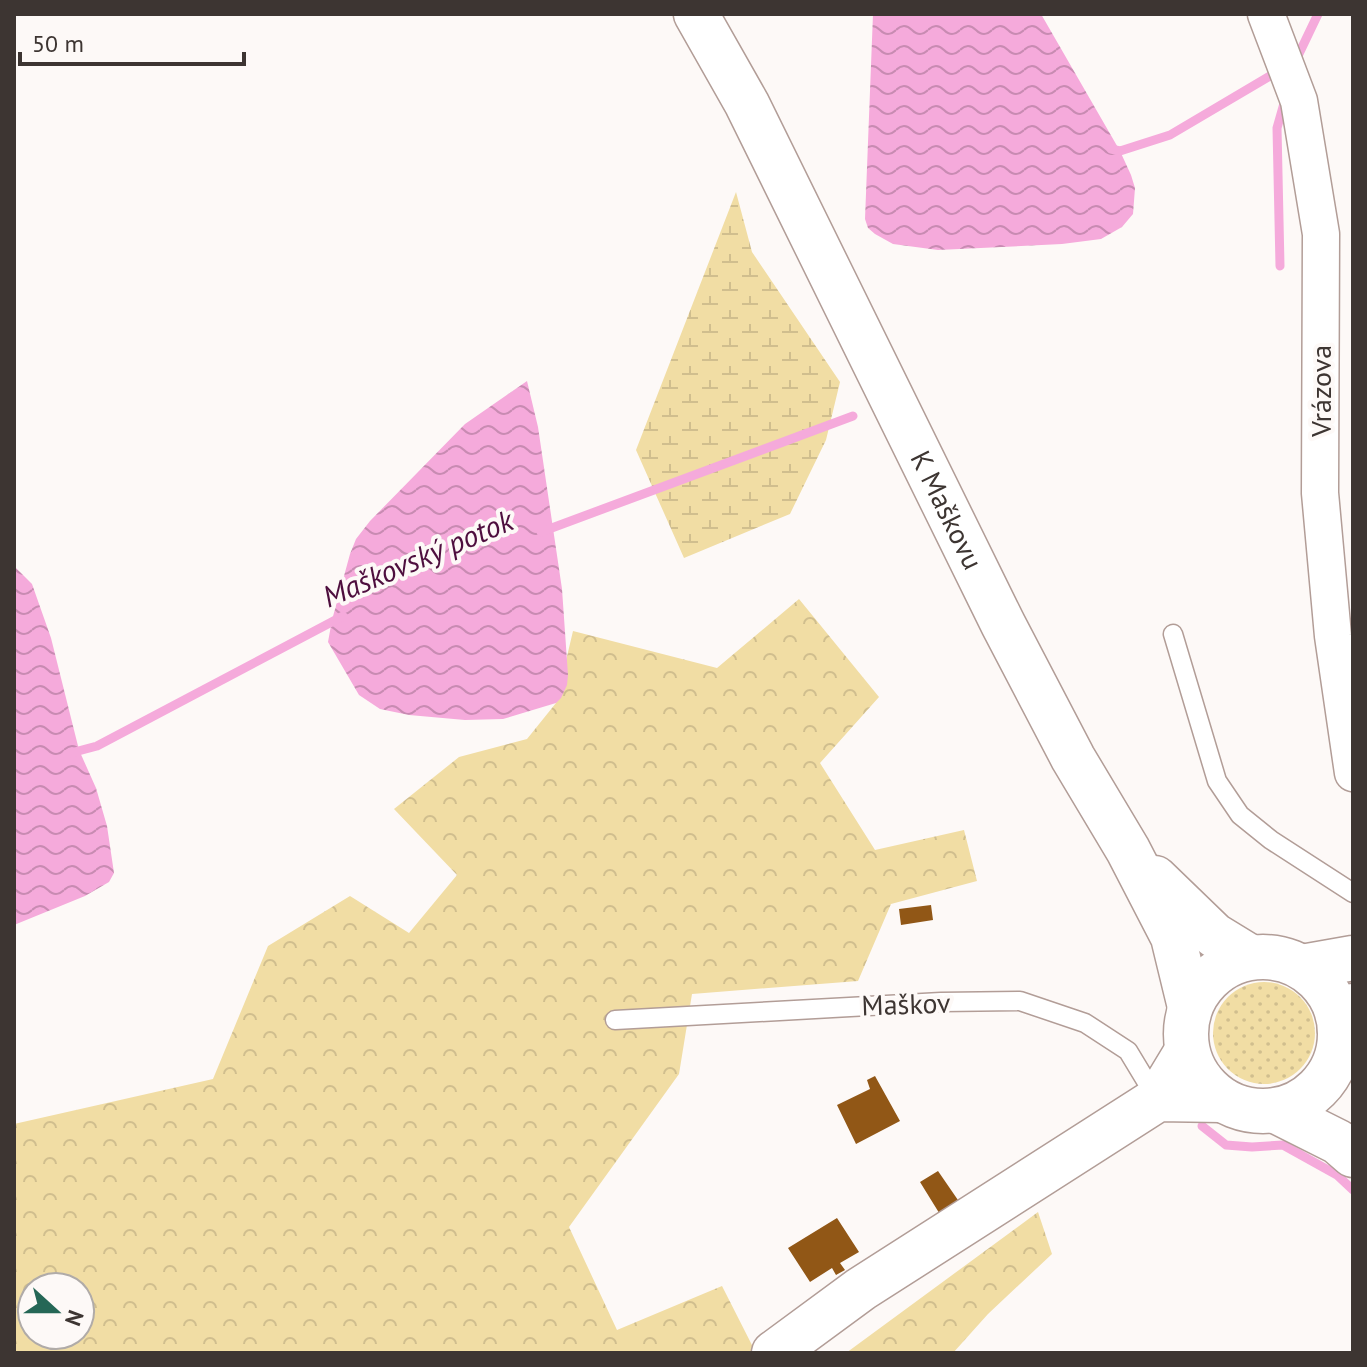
<svg xmlns="http://www.w3.org/2000/svg" width="1367" height="1367" viewBox="0 0 1367 1367" font-family="'PT Sans',sans-serif">
  <defs>
    <pattern id="grass-dots" width="8" height="8" patternUnits="userSpaceOnUse" patternTransform="scale(2)"><rect width="8" height="8" fill="#f1dda4"/><path d="M2 2h.1M6 6h.1" fill="none" stroke="#d0be8e" stroke-width="1.8" stroke-linecap="round"/></pattern>
    <pattern id="forest-crowns" width="20" height="18" patternUnits="userSpaceOnUse" patternTransform="scale(2)"><rect width="20" height="18" fill="#f1dda4"/><path d="M2 6a3 3 0 1 1 6 0M12 15a3 3 0 1 1 6 0" fill="none" stroke="#d0be8e"/></pattern>
    <pattern id="wetland-marsh" width="20" height="14" patternUnits="userSpaceOnUse" patternTransform="scale(2)"><rect width="20" height="14" fill="#f1dda4"/><path d="M1 5h8M5 5V1M11 12h8M15 12V8" fill="none" stroke="#d0be8e"/></pattern>
    <pattern id="water-waves" width="16" height="10" patternUnits="userSpaceOnUse" patternTransform="scale(2)"><rect width="16" height="10" fill="#f5aadb"/><path d="M0 5q4-4 8 0t8 0" fill="none" stroke="#c88bb2"/></pattern>
  </defs>
  <rect width="100%" height="100%" fill="#fdf9f7"/>
  <path fill="url(#grass-dots)" d="M1213 1033a51 51 0 1 1 102 0a51 51 0 1 1-102 0Z"/>
  <path fill="url(#forest-crowns)" fill-rule="evenodd" d="M799 599 879 697 820 763 875 850 964 830 977 881 891 904 858 981 692 994 679 1074 569 1227 617 1330 722 1286 756 1353H14V1124L213 1079 268 946 350 896 409 933 457 875 394 809 459 757 527 739 556 703 573 631 717 668ZM32 1287H80V1335H32Z
    M1038 1212 1052 1254 988 1314 953 1353H846Z"/>
  <path fill="url(#wetland-marsh)" d="M736 192 752 252 840 382 826 440 790 514 684 558 636 450Z"/>
  <path fill="url(#water-waves)" d="M873 14H1041L1120 151 1131 175 1135 188 1133 214 1122 227 1101 239 1062 244 938 250 893 244 875 234 868 228 865 219Z
    M527 381 538 427 562 589 568 675 567 685 561 698 556 703 503 719 465 720 409 715 380 709 359 695 328 642 332 620 350 554 356 539 370 521 465 424Z
    M14 566 32 584 51 638 79 750 96 788 107 826 114 873 109 882 85 896 14 925Z"/>
  <g fill="none" stroke-linecap="round" stroke-linejoin="round">
    <path stroke="#f5aadb" stroke-width="9" d="M1296 60 1318 14
      M1111 149 1120 151 1170 135 1280 70
      M1280 266 1277 128 1285 100
      M541 532 853 416
      M67 754 97 746 343 616
      M1202 1126 1226 1145 1252 1147 1283 1145 1337 1175 1353 1190"/>
  </g>
  <path fill="#915716" d="M931 905 933 920 901 925 899 909Z
    M875 1076 900 1121 856 1144 837 1105 870 1089 867 1080Z
    M938 1171 960 1203 941 1216 920 1182Z
    M837 1218 859 1252 840 1263 845 1270 836 1275 832 1268 810 1282 788 1248Z"/>
  <g fill="none" stroke-linecap="round" stroke-linejoin="round">
    <defs>
      <path id="service" d="M1173 634 1217 781 1240 815 1271 840 1353 893
        M615 1020 941 1002 1020 1001 1085 1023 1128 1051 1157 1099"/>
      <path id="minor" d="M1266 14 1299 101 1321 234 1320 493 1333 636 1353 773"/>
      <path id="tertiary" d="M1302 967 1353 958
        M1340 1030 1353 1006
        M1158 1099 1187 1051
        M774 1353 861 1289 1158 1099 1222 1100"/>
      <g id="secondary">
        <path id="s1" d="M696 14 747 104 1003 624 1073 758 1128 850 1173 937 1190 1007"/>
        <path d="M1155 878 1214 935 1250 957"/>
        <circle cx="1263" cy="1034" r="77"/>
        <path d="M1276 1111 1338 1142 1353 1155"/>
      </g>
    </defs>
    <use href="#service" stroke="#b29d97" stroke-width="21"/>
    <use href="#minor" stroke="#b29d97" stroke-width="39"/>
    <use href="#tertiary" stroke="#b29d97" stroke-width="47"/>
    <use href="#secondary" stroke="#b29d97" stroke-width="47"/>
    <use href="#service" stroke="#fff" stroke-width="18"/>
    <use href="#minor" stroke="#fff" stroke-width="36"/>
    <use href="#tertiary" stroke="#fff" stroke-width="44"/>
    <use href="#secondary" stroke="#fff" stroke-width="44"/>
  </g>
  <g text-anchor="middle" stroke-width="8" stroke-linejoin="round" paint-order="stroke">
    <g font-size="28" fill="#3d3532" stroke="#fdf9f7">
      <text transform="translate(1321 391) rotate(-90)" y="10">Vrázova</text>
      <text dy="10" stroke="none"><textPath href="#s1" startOffset="556">K Maškovu</textPath></text>
      <text transform="translate(906 1004) rotate(-2)" y="10">Maškov</text>
    </g>
    <g font-size="30" font-style="italic" fill="#4e0e3e" stroke="#fdf9f7">
      <text transform="translate(418 559) rotate(-23)" y="10">Maškovský potok</text>
    </g>
  </g>
  <rect width="1367" height="1367" fill="none" stroke="#3d3532" stroke-width="32"/>
  <g transform="translate(56 1311) rotate(111)"><circle r="38" fill="#fdf9f7" stroke="#b0aba8" stroke-width="2"/>
  <path d="M0-6L14 30L0 20L-14 30Z" fill="#256756"/>
  <text y="-12" font-size="22" font-weight="bold" text-anchor="middle" fill="#3d3532">N</text>
  </g>
  <path d="M20 52v12h224v-12" fill="none" stroke="#3d3532" stroke-width="4"/>
  <text x="32" y="52" font-size="24" fill="#3d3532" stroke="#fdf9f7" stroke-width="6" paint-order="stroke">50 m</text>
</svg>
